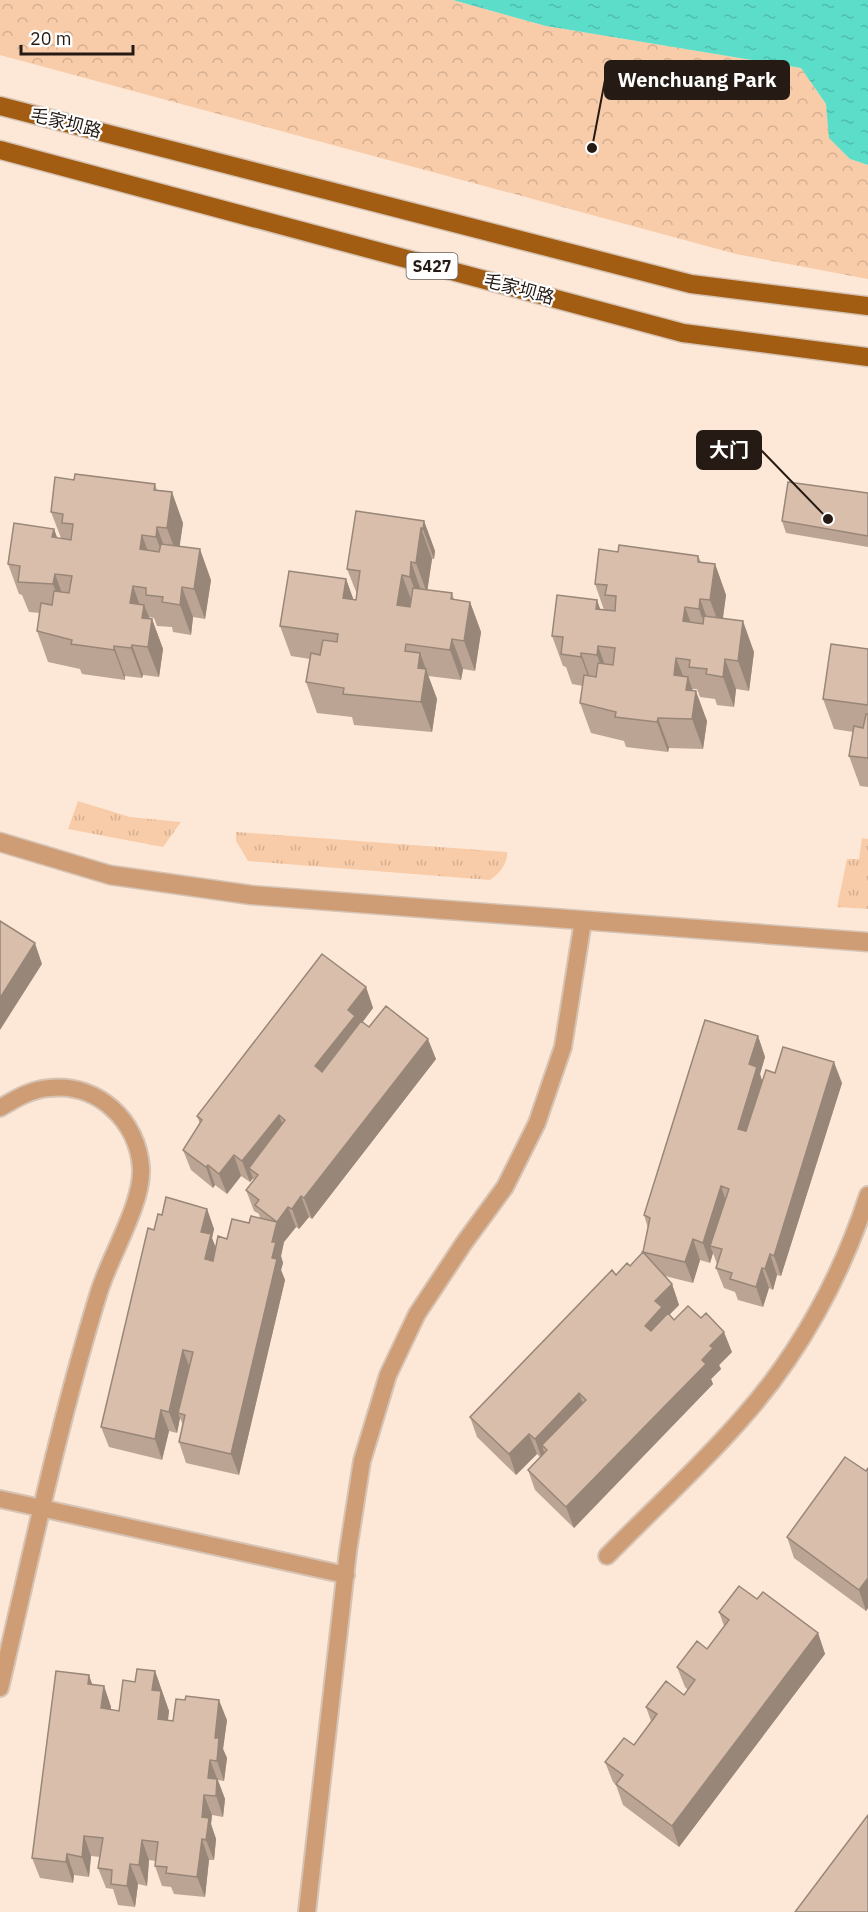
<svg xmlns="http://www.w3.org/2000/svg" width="868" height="1912" viewBox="0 0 868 1912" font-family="'IBM Plex Sans','Noto Sans SC',sans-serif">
  <defs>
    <pattern id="grass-tufts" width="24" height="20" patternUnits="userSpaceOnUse" patternTransform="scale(1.5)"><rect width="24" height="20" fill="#f8cca9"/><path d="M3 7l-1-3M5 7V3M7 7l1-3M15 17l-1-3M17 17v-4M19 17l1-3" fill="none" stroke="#d4af91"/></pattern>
    <pattern id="forest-crowns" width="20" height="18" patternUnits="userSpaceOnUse" patternTransform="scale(1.5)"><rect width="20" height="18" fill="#f8cca9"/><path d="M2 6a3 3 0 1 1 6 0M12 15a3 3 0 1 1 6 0" fill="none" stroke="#d4af91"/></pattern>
    <pattern id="water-ripples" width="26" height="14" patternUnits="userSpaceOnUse" patternTransform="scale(1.5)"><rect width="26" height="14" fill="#5bddc9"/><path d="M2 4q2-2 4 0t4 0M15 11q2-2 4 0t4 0" fill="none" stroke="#4fbdac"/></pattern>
  </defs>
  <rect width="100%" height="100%" fill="#fde8d7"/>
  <path fill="url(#grass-tufts)" d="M78 801 130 817 181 822 163 847 68 829Z
    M236 832 507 852C508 863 499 874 490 880L248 861 236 841Z
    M862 838 868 839V909L837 907 847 859H859Z"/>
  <path fill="url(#forest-crowns)" d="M0 0H453L546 26 801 68 826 104 830 138 850 159 868 165V279L736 254 0 55Z"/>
  <path fill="url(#water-ripples)" d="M453 0H868V165L850 159 829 138 826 104 801 68 546 26Z"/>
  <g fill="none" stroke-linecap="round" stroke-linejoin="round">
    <defs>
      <path id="lane" d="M0 1108C15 1099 31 1089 50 1088 98 1083 138 1121 141 1168 143 1203 110 1256 99 1292 59 1422 31 1556 0 1688
        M0 1499 346 1575
        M607 1556C653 1509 702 1465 744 1416 800 1353 842 1275 868 1195
        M307 1912 348 1551 362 1461 388 1375 417 1314 464 1243 505 1187 537 1123 563 1047 583 921"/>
      <path id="street" d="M0 842 110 875 251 895 868 942"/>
      <path id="primary" d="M0 106 691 284 868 306
        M0 150 683 333 868 357"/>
    </defs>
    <use href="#lane" stroke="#d6c3b4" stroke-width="20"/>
    <use href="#street" stroke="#d6c3b4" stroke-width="21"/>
    <use href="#primary" stroke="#d6c3b4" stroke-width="21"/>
    <use href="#lane" stroke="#ce9d75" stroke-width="16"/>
    <use href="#street" stroke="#ce9d75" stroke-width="18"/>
    <use href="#primary" stroke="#a25d12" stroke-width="18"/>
  </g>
  <path fill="#bba493" d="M74 480 155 484 157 490 183 523 179 547 211 580 205 619 193 617 191 635 173 632 172 627 157 626 154 618 149 617 150 619H152L163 649 159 677 143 675 142 678 125 676V680L82 674 80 669 48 662 37 631 40 613 29 612 22 595 19 594 8 564 54 529 57 538H61L51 512Z
    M868 493V547L786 533 782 521Z
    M424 521 435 551 434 559H432L427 590 452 593 454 599 470 602 481 632 475 671 463 669 461 680 428 676 437 699 432 732 354 725 352 717 317 713 306 682 310 659 291 656 280 626 346 579 353 599 356 600 357 594 347 569Z
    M618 552 698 556 701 562 715 564 726 595 723 619 754 652 749 691 736 689 734 707 717 705 715 699 700 697 697 689H692L707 721 703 749 669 748 668 752 626 747 624 741 591 733 580 703 583 686 572 684 566 667 563 666 552 636 600 609 604 610 595 584Z
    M868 649V787L860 786 849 756 853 732 834 729 823 699Z
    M366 987 373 1008 362 1022 369 1027 436 1059 312 1219 309 1217 299 1229 296 1227 284 1242 281 1256 283 1263 281 1270 285 1280 239 1475 186 1463 179 1442 183 1425 180 1418 177 1433 169 1431 162 1460 109 1447 101 1427 154 1230 162 1215 207 1209 214 1229 212 1238 216 1248 249 1223 260 1218 259 1214 254 1211 246 1190 254 1181 253 1178 250 1182 241 1176 227 1194 215 1185 213 1188 191 1170 183 1150 200 1124 197 1116Z
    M758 1036 765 1057 760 1074 762 1081 775 1073 842 1083 781 1276 777 1275 773 1290 769 1288 763 1307 738 1300 735 1292 724 1288 716 1268 717 1264 713 1253 710 1263 700 1260 693 1283 665 1276 672 1284 679 1305 669 1315 674 1320 732 1352 719 1365 721 1369 711 1379 713 1384 574 1528 535 1490 528 1470 540 1457 537 1454 516 1475 477 1437 470 1417 630 1266 643 1252 648 1228 644 1215Z
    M868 1468V1608L866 1611 794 1558 787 1537 866 1471Z
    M757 1599 818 1633 825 1654 679 1847 623 1805 616 1785 613 1782 605 1762 634 1745 651 1721 646 1707 684 1695 688 1690 685 1687 677 1667 707 1649 724 1626 719 1612Z
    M155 1671 169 1711 168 1721 227 1720 223 1749 227 1758 224 1781 218 1780 225 1799 223 1817 212 1815 211 1824 216 1839 214 1860H209L205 1897 174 1894 171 1887 162 1886 155 1866 156 1861 149 1860 147 1886 138 1884 135 1907 118 1905 113 1889 106 1888 98 1868 100 1857 91 1856 89 1877 74 1875 73 1883 40 1878 32 1858 92 1685 104 1686 111 1707V1710L119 1711 135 1682Z"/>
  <path fill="#988678" d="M172 492 183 523 178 558 167 528Z
    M424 521 435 551 434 559 423 529Z
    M157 527 168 557 167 567 156 537Z
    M421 528 432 559 427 593 416 563Z
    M54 529 65 559 52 537Z
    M142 535 153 565 140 549Z
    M200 549 211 580 205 619 194 589Z
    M411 562 422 593 421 607 410 577Z
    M715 564 726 595 721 630 710 600Z
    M55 574 66 604 64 614 53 584Z
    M402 575 413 605 408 635 397 605Z
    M346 579 357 609 343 598Z
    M133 586 143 614 144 605 152 624V619L163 649 159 677 130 603Z
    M182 587 193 617 191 635 180 605Z
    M700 599 711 629 710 639 699 609Z
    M597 600 608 631 596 609Z
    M470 602 481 632 475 671 464 641Z
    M685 607 696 637 683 621Z
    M743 621 754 652 749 691 738 661Z
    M452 639 463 669 461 680 450 650Z
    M132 645 143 675 142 678 131 648Z
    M114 646 125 676V680L114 650Z
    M598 646 609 676 608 685 597 655Z
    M420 653 437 699 432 732 421 702 418 668Z
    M581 653 592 683V687L581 657Z
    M676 658 687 686 688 677 695 697 696 691 707 721 703 749 692 719 674 675Z
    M725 659 736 689 734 707 723 677Z
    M658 718 669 748 668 752 657 722Z
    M35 943 42 964 0 1030V998Z
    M366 987 373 1008 359 1027 322 1087 315 1066 348 1010Z
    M758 1036 765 1057 760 1074 764 1087 745 1149 738 1129 749 1064Z
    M428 1039 436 1059 312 1219 304 1198Z
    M834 1062 842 1083 781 1276 774 1256Z
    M279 1115 286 1135 249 1168 253 1178 250 1182 242 1161Z
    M234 1155 241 1176 227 1194 219 1174Z
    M208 1165 215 1185 213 1188 206 1167Z
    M721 1186 728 1207 710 1246 713 1253 710 1263 703 1243Z
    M301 1196 309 1217 299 1229 292 1209Z
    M288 1207 296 1227 284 1242 281 1256 283 1263 281 1270 285 1280 239 1475 231 1454 272 1242 277 1222Z
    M207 1209 214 1229 212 1238 218 1254 212 1279 205 1259 201 1232Z
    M693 1239 700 1260 693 1283 685 1262Z
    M770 1254 777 1275 773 1290 765 1269Z
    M762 1268 769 1288 763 1307 756 1287Z
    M672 1284 679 1305 666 1318 652 1346 645 1326 655 1301Z
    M724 1332 732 1352 719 1365 721 1369 711 1379 713 1384 574 1528 566 1507 702 1360 710 1346Z
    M183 1350 191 1371 178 1413 180 1418 177 1433 169 1412Z
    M579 1393 587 1414 547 1450 542 1445 545 1456 542 1459 535 1439Z
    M161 1410 169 1431 162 1460 155 1439Z
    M529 1434 537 1454 516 1475 509 1454Z
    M868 1578V1608L866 1611 859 1590Z
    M818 1633 825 1654 679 1847 672 1826Z
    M155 1671 169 1711 165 1740 158 1719 152 1690Z
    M89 1675 96 1695 88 1684Z
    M104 1686 111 1707 108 1729 101 1708Z
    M219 1700 227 1720 223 1749 227 1758 224 1781 217 1761 215 1738Z
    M210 1760 225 1799 223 1817 216 1795 208 1778Z
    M204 1795 212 1815 211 1824 216 1839 214 1860 206 1840 202 1817Z
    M84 1836 91 1856 89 1877 82 1857Z
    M202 1839 209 1860 205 1897 197 1877Z
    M142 1840 149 1860 147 1886 139 1865Z
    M67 1854 74 1875 73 1883 66 1862Z
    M130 1864 138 1884 135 1907 127 1886Z"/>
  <path fill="#d9bfab" stroke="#988678" stroke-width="1.5" d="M75 474 155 484 154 490 172 492 167 528 157 527 156 537 142 535 140 549 159 552 161 544 200 549 194 589 182 587 180 605 162 602 163 597 146 595V588L133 586 130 603 144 605 142 618 152 619 148 647 132 645 131 648 114 646V650L71 644 72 640 37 631 41 603 52 605 54 591 69 593 72 576 55 574 53 584 18 582 20 566 8 564 14 523 54 529 52 537 71 540 73 524 62 523 63 514 51 512 55 477 74 480Z
    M788 482 868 493V536L782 521Z
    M356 511 424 521 423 529 421 528 416 563 411 562 410 577 402 575 397 605 410 607 413 588 452 593 451 599 470 602 464 641 452 639 450 650 406 644 405 651 420 653 418 668 426 669 421 702 343 694 344 688 306 682 311 653 320 655 323 640 337 642 338 634 280 626 289 571 346 579 343 598 356 600 360 571 347 569Z
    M619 545 698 556V562L715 564 710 600 700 599 699 609 685 607 683 621 703 624 704 616 743 621 738 661 725 659 723 677 706 674 707 669 689 667 690 660 676 658 674 675 688 677 686 690 696 691 692 719 658 718 657 722 615 717 616 712 580 703 584 675 596 677 598 663 613 665 615 648 598 646 597 655 581 653V657L561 654 563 637 552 636 557 595 597 600 596 609 615 611 616 596 605 595 607 585 595 584 599 549 618 552Z
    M831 644 868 649V705L823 699Z
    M866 714H868V758L849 756 854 726 863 728Z
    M0 921 35 943 0 998Z
    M322 954 366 987 348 1010 355 1016 315 1066 322 1072 361 1021 369 1027 386 1006 428 1039 304 1198 301 1196 292 1209 288 1207 277 1222 272 1242H276L272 1258 277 1259 231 1454 179 1442 185 1415 178 1413 193 1352 183 1350 169 1412 161 1410 155 1439 101 1427 148 1228 154 1230 158 1214 162 1215 166 1197 207 1209 201 1232 211 1234 205 1259 213 1261 218 1236 227 1239 232 1219 249 1223 251 1216 277 1222 255 1205 259 1200 246 1190 258 1175 249 1168 285 1120 279 1115 242 1161 234 1155 219 1174 208 1165 206 1167 183 1150 202 1120 197 1116Z
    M705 1020 758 1036 749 1064 757 1067 738 1129 746 1131 766 1070 775 1073 783 1047 834 1062 774 1256 770 1254 765 1269 762 1268 756 1287 730 1279 732 1273 716 1268 722 1249 710 1246 729 1189 721 1186 703 1243 693 1239 685 1262 643 1252 672 1284 655 1301 662 1307 645 1326 651 1331 668 1313 674 1320 688 1306 701 1318 706 1313 724 1332 710 1346 713 1348 702 1360 706 1364 566 1507 528 1470 547 1450 542 1445 586 1400 579 1393 535 1439 529 1434 509 1454 470 1417 612 1270 616 1275 627 1263 630 1266 643 1252 650 1218 644 1215Z
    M845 1457 866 1471 868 1468V1578L859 1590 787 1537Z
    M739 1586 757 1599 763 1592 818 1633 672 1826 616 1784 623 1775 605 1762 624 1738 634 1745 657 1714 646 1707 666 1681 684 1695 695 1680 677 1667 697 1641 707 1649 729 1620 719 1612Z
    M137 1669 155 1671 152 1690 161 1691 158 1719 173 1721 176 1699 185 1700 186 1696 219 1700 215 1738H219L217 1761 210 1760 208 1778 217 1779 216 1796 204 1795 202 1817 209 1818 206 1840 202 1839 197 1877 166 1873 167 1867 155 1866 158 1842 142 1840 139 1865 130 1864 127 1886 111 1884 112 1870 98 1868 103 1838 84 1836 82 1857 67 1854 66 1862 32 1858 56 1671 89 1675 88 1684 104 1686 101 1708 119 1711 123 1680 135 1682Z
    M868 1815V1912H795Z"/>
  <g text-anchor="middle" stroke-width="4.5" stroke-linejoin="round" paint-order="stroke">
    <rect fill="#fff" stroke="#665f5a" stroke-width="1.5" x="406.5" y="253" width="51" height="26" rx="4.5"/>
    <g font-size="16" font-weight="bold" fill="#251b14">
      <text x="432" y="272">S427</text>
    </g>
    <g font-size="18" fill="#251b14" stroke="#fff">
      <text transform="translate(66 123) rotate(14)" y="6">毛家坝路</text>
      <text transform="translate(519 289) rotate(15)" y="6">毛家坝路</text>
    </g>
  </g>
  <path fill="none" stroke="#251b14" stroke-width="2" d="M592 148L605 80M828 519L761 450"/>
  <g fill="#251b14" stroke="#fff" stroke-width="2">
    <circle cx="592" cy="148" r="6"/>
    <circle cx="828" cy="519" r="6"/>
  </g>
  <g fill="#251b14" stroke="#251b14" stroke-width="2">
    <rect x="605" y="61" width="184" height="38" rx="6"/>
    <rect x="697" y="431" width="64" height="38" rx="6"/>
  </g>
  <g font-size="20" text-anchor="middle" font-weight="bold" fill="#fff">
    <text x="697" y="87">Wenchuang Park</text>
    <text x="729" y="457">大门</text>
  </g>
  <path d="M21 45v9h112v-9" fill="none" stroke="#251b14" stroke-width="3"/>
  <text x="30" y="45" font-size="18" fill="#251b14" stroke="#ffffff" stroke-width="4.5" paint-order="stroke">20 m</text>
</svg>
